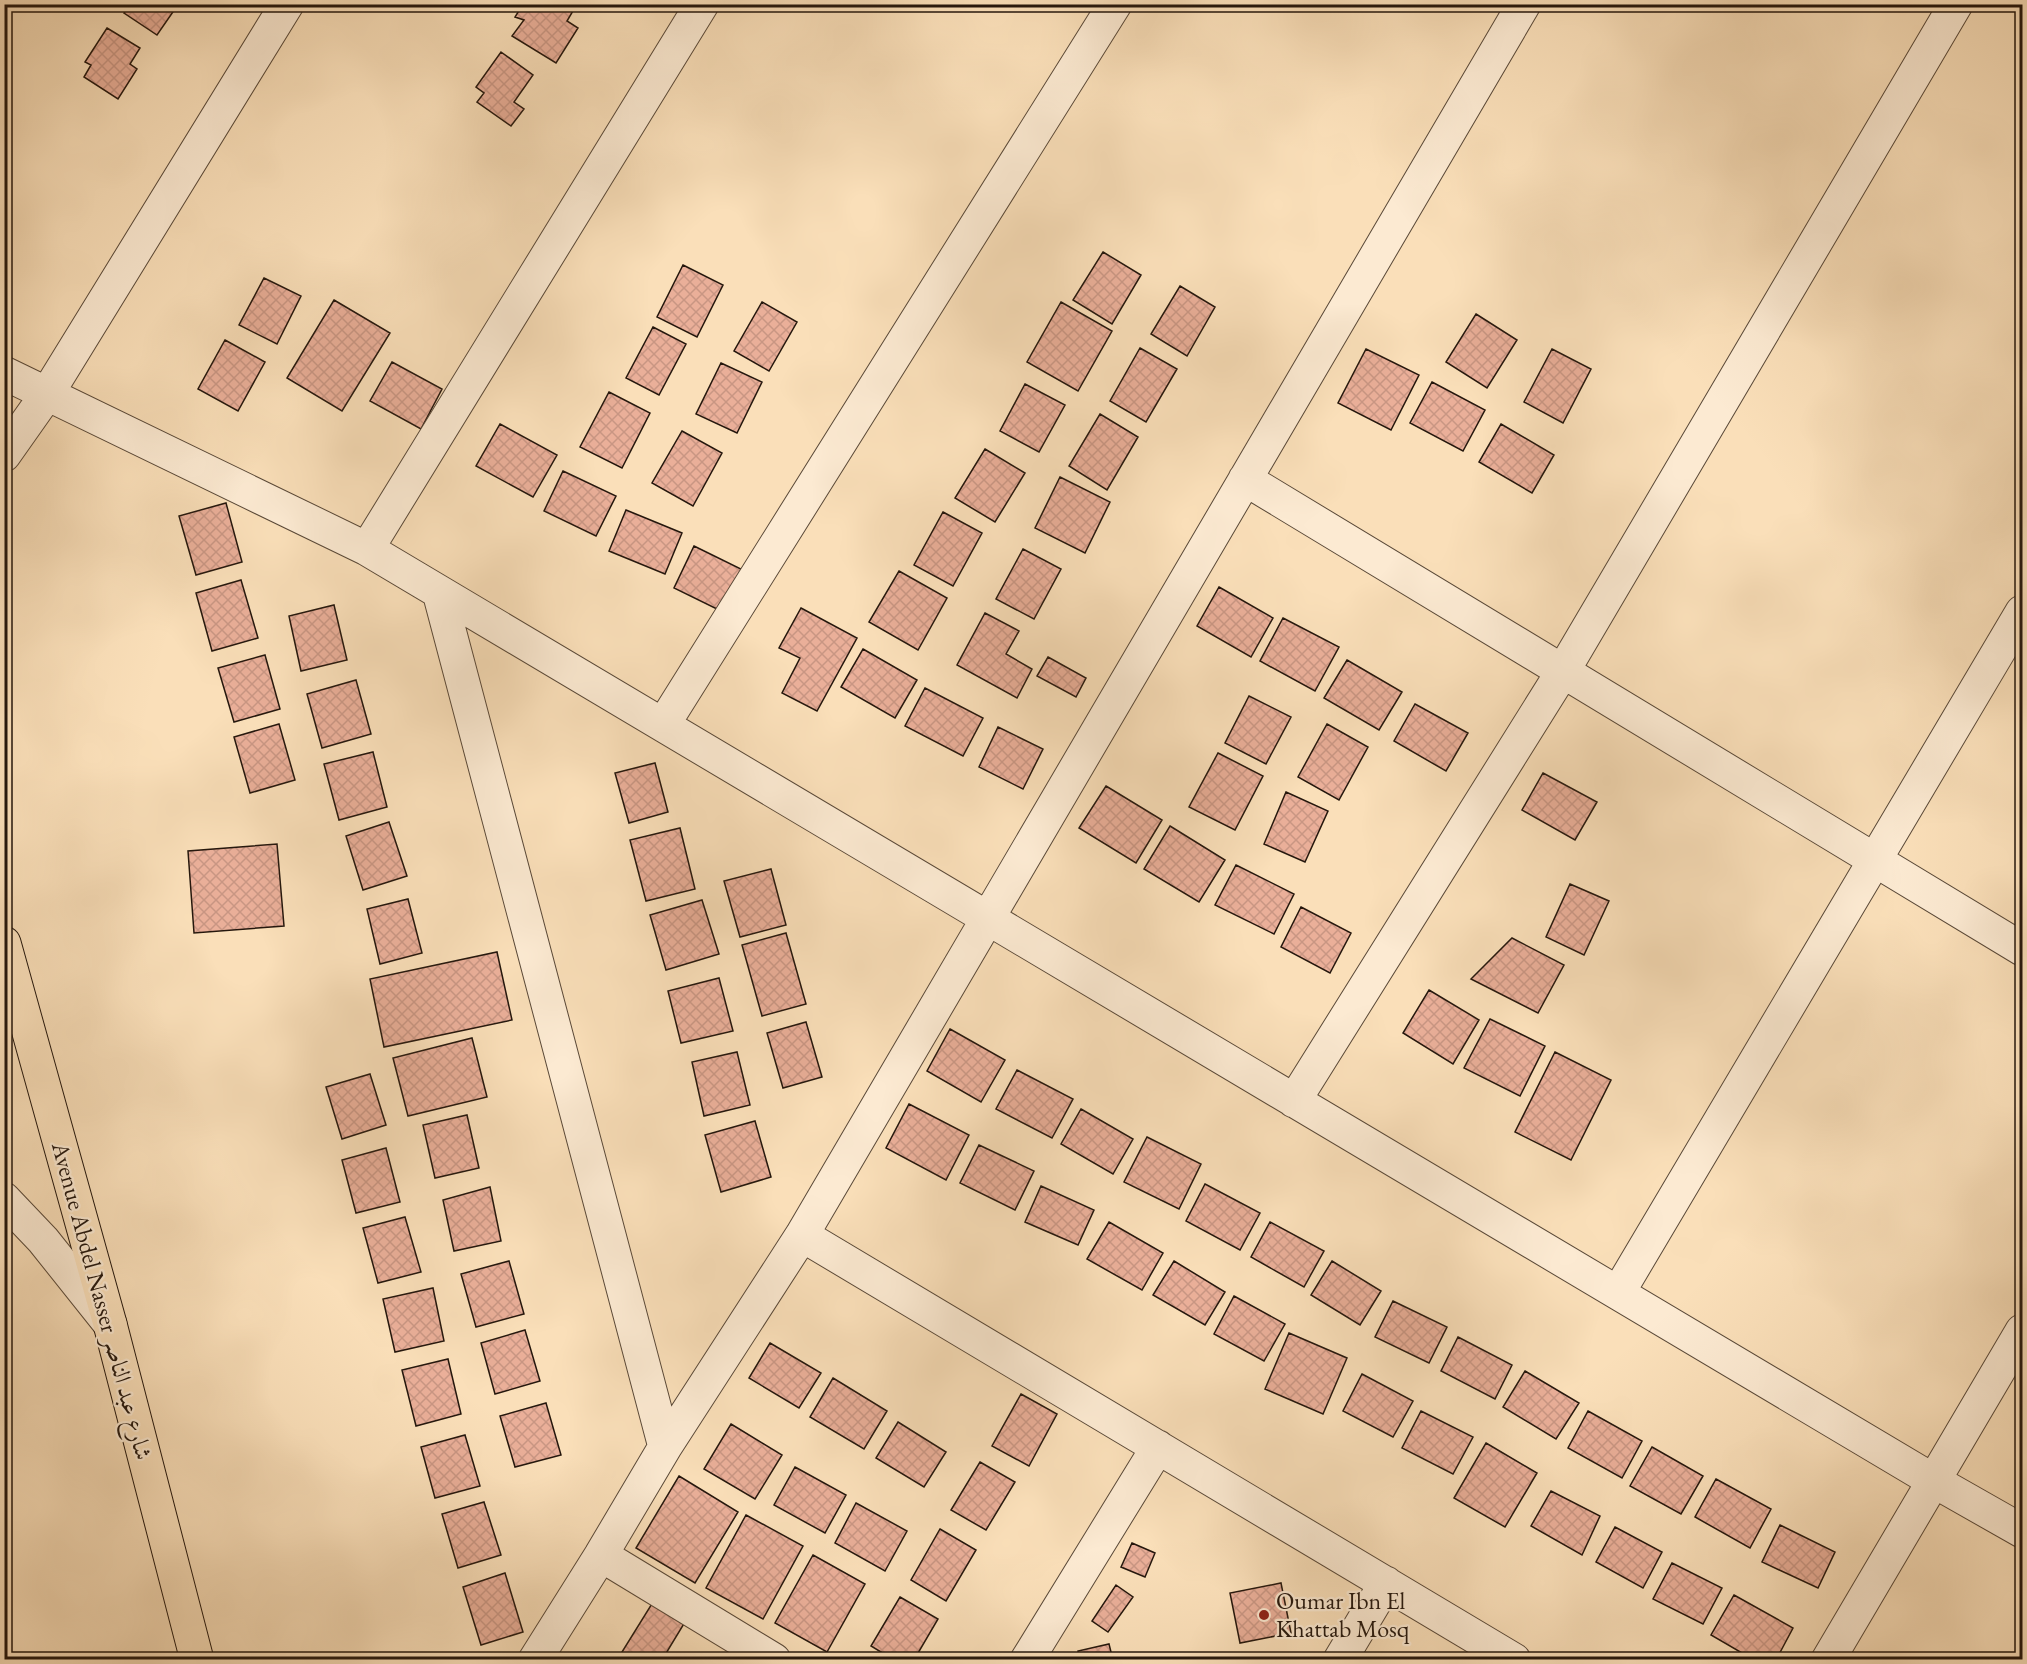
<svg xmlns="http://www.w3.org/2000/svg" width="2027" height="1664" viewBox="0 0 2027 1664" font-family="'EB Garamond',Amiri,serif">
  <defs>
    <pattern id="building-cross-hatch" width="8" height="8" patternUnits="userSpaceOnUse" patternTransform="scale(1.5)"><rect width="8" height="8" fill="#eaaf99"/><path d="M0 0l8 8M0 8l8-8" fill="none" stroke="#c99683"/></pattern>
  </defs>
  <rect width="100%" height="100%" fill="#fadfb9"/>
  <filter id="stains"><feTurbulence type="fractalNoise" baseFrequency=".00333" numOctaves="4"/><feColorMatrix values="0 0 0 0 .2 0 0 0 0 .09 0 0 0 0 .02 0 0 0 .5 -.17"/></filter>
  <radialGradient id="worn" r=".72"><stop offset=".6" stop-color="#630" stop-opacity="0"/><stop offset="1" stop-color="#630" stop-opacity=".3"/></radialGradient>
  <path fill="url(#building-cross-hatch)" stroke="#25170d" stroke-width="1.5" d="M130 4H175L177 6 157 35 124 13Z
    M523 4H577L567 21 578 28 556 63 512 36 524 20 515 17Z
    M107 28 140 48 130 64 137 69 118 99 84 77 91 65 85 62Z
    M501 52 533 75 514 102 524 109 511 126 477 102 484 93 476 87Z
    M1103 252 1141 275 1112 324 1073 300Z
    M683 265 723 285 697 337 657 317Z
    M264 278 301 296 277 344 239 325Z
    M1180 286 1215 307 1187 356 1151 334Z
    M334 300 390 333 342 411 287 378Z
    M762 302 797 322 769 371 734 351Z
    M1061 302 1112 331 1078 391 1027 362Z
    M1476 314 1517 340 1487 388 1446 362Z
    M653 327 686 344 659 395 626 378Z
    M225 340 265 362 238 411 198 389Z
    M1140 348 1177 369 1146 422 1110 401Z
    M1366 349 1419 375 1391 430 1338 403Z
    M1552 349 1591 369 1563 423 1524 402Z
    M392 362 442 389 421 429 370 401Z
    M721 363 762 382 737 433 696 414Z
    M1432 382 1485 410 1463 451 1410 423Z
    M1025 384 1065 405 1039 452 1000 431Z
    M609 392 650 413 622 468 580 447Z
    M1100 414 1138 437 1107 490 1069 466Z
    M500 424 557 455 533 497 476 466Z
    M1501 424 1554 455 1532 493 1479 462Z
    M682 431 722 453 693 506 652 483Z
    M985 449 1025 473 995 522 955 498Z
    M563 471 616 496 596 536 544 511Z
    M1060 477 1110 502 1085 553 1035 528Z
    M226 503 242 562 196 575 179 516Z
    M626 510 682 533 665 574 609 551Z
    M943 512 982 533 953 586 914 565Z
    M694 546 743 570 723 612 674 588Z
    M1023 549 1061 569 1034 619 996 599Z
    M899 571 947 598 918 650 869 622Z
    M241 580 258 638 212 651 196 593Z
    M1219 587 1273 618 1251 657 1197 626Z
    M334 605 347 660 301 671 289 616Z
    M801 608 857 638 817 711 782 693 800 658 779 648Z
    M985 613 1019 631 1006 654 1032 669 1017 698 957 665Z
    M1283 618 1339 647 1315 691 1260 661Z
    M863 649 917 680 895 718 841 687Z
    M265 655 280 709 234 722 218 668Z
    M1048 657 1086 678 1076 697 1037 676Z
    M1347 660 1402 692 1379 730 1324 698Z
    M356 680 371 734 322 748 307 694Z
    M925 688 983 718 963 756 905 726Z
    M1249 696 1291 717 1266 764 1225 743Z
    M1415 704 1468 733 1446 771 1394 741Z
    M279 724 295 780 250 793 234 737Z
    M1327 724 1368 747 1339 800 1298 777Z
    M998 727 1043 749 1023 789 979 767Z
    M373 752 387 807 339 820 324 764Z
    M1218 753 1263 776 1235 830 1189 807Z
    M655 763 668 812 629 823 615 773Z
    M1543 773 1597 802 1575 840 1522 810Z
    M1106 786 1162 820 1136 863 1079 828Z
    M1286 792 1328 811 1305 862 1264 844Z
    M389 822 407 876 363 890 346 836Z
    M1170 826 1225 860 1199 902 1144 869Z
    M680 828 695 889 646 901 630 840Z
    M277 844 284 926 194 933 188 851Z
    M1236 865 1294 894 1274 934 1215 905Z
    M771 869 786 925 740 937 724 881Z
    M1570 884 1609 901 1584 955 1546 937Z
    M408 899 422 953 380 964 367 909Z
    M702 900 719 954 666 970 650 915Z
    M1301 907 1351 933 1330 973 1281 947Z
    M786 933 806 1004 762 1016 742 945Z
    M1512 938 1564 965 1538 1013 1471 979Z
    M497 952 512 1020 384 1047 370 979Z
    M719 978 733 1031 681 1043 668 991Z
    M1429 990 1479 1020 1453 1064 1403 1033Z
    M1490 1019 1545 1046 1520 1096 1464 1068Z
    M806 1022 822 1077 783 1088 767 1033Z
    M950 1029 1005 1060 981 1102 927 1071Z
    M472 1038 487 1097 408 1116 393 1058Z
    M737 1052 750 1105 704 1116 692 1062Z
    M1555 1052 1611 1080 1571 1160 1515 1132Z
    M1017 1070 1073 1099 1052 1138 996 1109Z
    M370 1074 386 1125 342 1139 326 1087Z
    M909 1104 969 1135 946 1180 886 1148Z
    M1081 1109 1133 1139 1113 1174 1061 1144Z
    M467 1115 479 1168 435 1178 423 1125Z
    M755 1121 771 1177 721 1192 705 1135Z
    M1147 1137 1201 1164 1179 1209 1124 1182Z
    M979 1145 1034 1171 1015 1210 960 1183Z
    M386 1148 400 1202 356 1213 342 1160Z
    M1205 1184 1260 1213 1240 1250 1186 1221Z
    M1041 1186 1094 1210 1078 1245 1025 1222Z
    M490 1187 501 1241 454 1251 443 1200Z
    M405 1217 421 1272 378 1283 363 1228Z
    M1109 1222 1163 1253 1142 1290 1087 1259Z
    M1270 1222 1324 1251 1304 1287 1251 1257Z
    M509 1261 524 1314 476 1327 461 1274Z
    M1174 1261 1225 1292 1205 1325 1153 1295Z
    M1332 1261 1381 1291 1360 1325 1311 1295Z
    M433 1288 444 1341 395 1352 383 1299Z
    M1234 1296 1285 1324 1264 1361 1214 1334Z
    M1393 1301 1447 1327 1429 1363 1375 1337Z
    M525 1330 540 1381 495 1394 481 1343Z
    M1289 1333 1347 1358 1323 1414 1265 1389Z
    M1458 1337 1512 1365 1495 1399 1441 1371Z
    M770 1343 821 1373 799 1408 749 1378Z
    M448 1359 461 1414 416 1426 402 1370Z
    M1525 1371 1579 1403 1556 1439 1503 1407Z
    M1362 1374 1413 1401 1393 1437 1343 1411Z
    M833 1378 887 1411 864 1449 810 1417Z
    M1021 1394 1057 1414 1029 1466 992 1446Z
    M546 1403 561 1455 515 1467 500 1416Z
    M1421 1411 1473 1437 1453 1474 1402 1448Z
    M1588 1411 1642 1441 1622 1478 1568 1448Z
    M898 1422 946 1452 924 1487 876 1458Z
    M731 1424 782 1455 755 1499 704 1469Z
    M465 1435 480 1486 435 1498 421 1447Z
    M1486 1443 1537 1473 1505 1527 1454 1498Z
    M1652 1447 1703 1476 1681 1514 1630 1486Z
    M980 1462 1015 1482 986 1530 951 1510Z
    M795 1467 846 1495 825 1533 774 1505Z
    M679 1476 738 1512 695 1583 636 1548Z
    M1716 1479 1771 1509 1750 1548 1695 1517Z
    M1551 1491 1600 1516 1582 1555 1531 1526Z
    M484 1502 501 1555 458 1568 442 1514Z
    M856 1503 907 1531 885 1571 835 1543Z
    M746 1515 803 1546 763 1619 706 1588Z
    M1780 1525 1835 1552 1818 1588 1762 1562Z
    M1615 1527 1662 1552 1643 1588 1596 1562Z
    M940 1529 976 1550 946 1601 911 1580Z
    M1132 1543 1155 1553 1145 1577 1121 1567Z
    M813 1555 865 1584 827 1652 775 1623Z
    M1672 1563 1722 1588 1703 1624 1653 1599Z
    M505 1573 523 1632 481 1645 463 1587Z
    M1281 1583 1291 1633 1240 1643 1230 1593Z
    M1116 1585 1133 1597 1108 1632 1092 1621Z
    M1734 1595 1793 1628 1776 1660H1754L1711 1635Z
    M900 1597 938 1619 914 1660H894L871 1646Z
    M653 1602 685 1622 662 1660H617Z
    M1109 1644 1113 1660H1080L1078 1651Z"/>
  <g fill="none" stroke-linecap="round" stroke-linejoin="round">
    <defs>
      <path id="minor" d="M4 373 367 549 1934 1481 2022 1531
        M4 455 47 394 287 4
        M1245 479 2022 949
        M367 549 702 4
        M439 592 665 1447
        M663 725 1115 4
        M1294 1101 1563 671 1956 4
        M4 1199 43 1240 110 1324
        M802 1235 1514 1660
        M1618 1293 2022 612
        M601 1555 774 1660
        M535 1660 601 1555 665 1447 802 1235 1524 4
        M1027 1660 1158 1447
        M1340 1660 1386 1583
        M1828 1660 2022 1331"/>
      <path id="major" d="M4 943 110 1324 197 1660"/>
    </defs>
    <use href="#minor" stroke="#5a4938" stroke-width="35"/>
    <use href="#major" stroke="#25170d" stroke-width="35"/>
    <use href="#minor" stroke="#fcead2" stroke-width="33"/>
    <use href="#major" stroke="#fadfb9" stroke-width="33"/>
  </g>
  <circle fill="#8f2418" stroke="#fcead2" stroke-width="2" cx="1264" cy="1615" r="6"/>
  <g text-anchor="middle" stroke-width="4.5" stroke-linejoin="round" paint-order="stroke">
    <g font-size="24" fill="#25170d" stroke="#fcead2">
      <text transform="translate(102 1301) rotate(75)" y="8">Avenue Abdel Nasser شارع عبد الناصر</text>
    </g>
    <g font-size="24" fill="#25170d" stroke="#fcead2" text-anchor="start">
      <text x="1276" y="1609">Oumar Ibn El<tspan x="1276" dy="28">Khattab Mosq</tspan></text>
    </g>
  </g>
  <rect width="2027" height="1664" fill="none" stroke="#fadfb9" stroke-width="24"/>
  <rect x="6" y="6" width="2015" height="1652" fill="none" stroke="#25170d" stroke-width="3"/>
  <rect x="12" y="12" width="2003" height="1640" fill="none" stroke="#25170d" stroke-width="1.5"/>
  <rect width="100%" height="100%" filter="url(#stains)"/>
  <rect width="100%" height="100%" fill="url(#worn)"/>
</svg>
